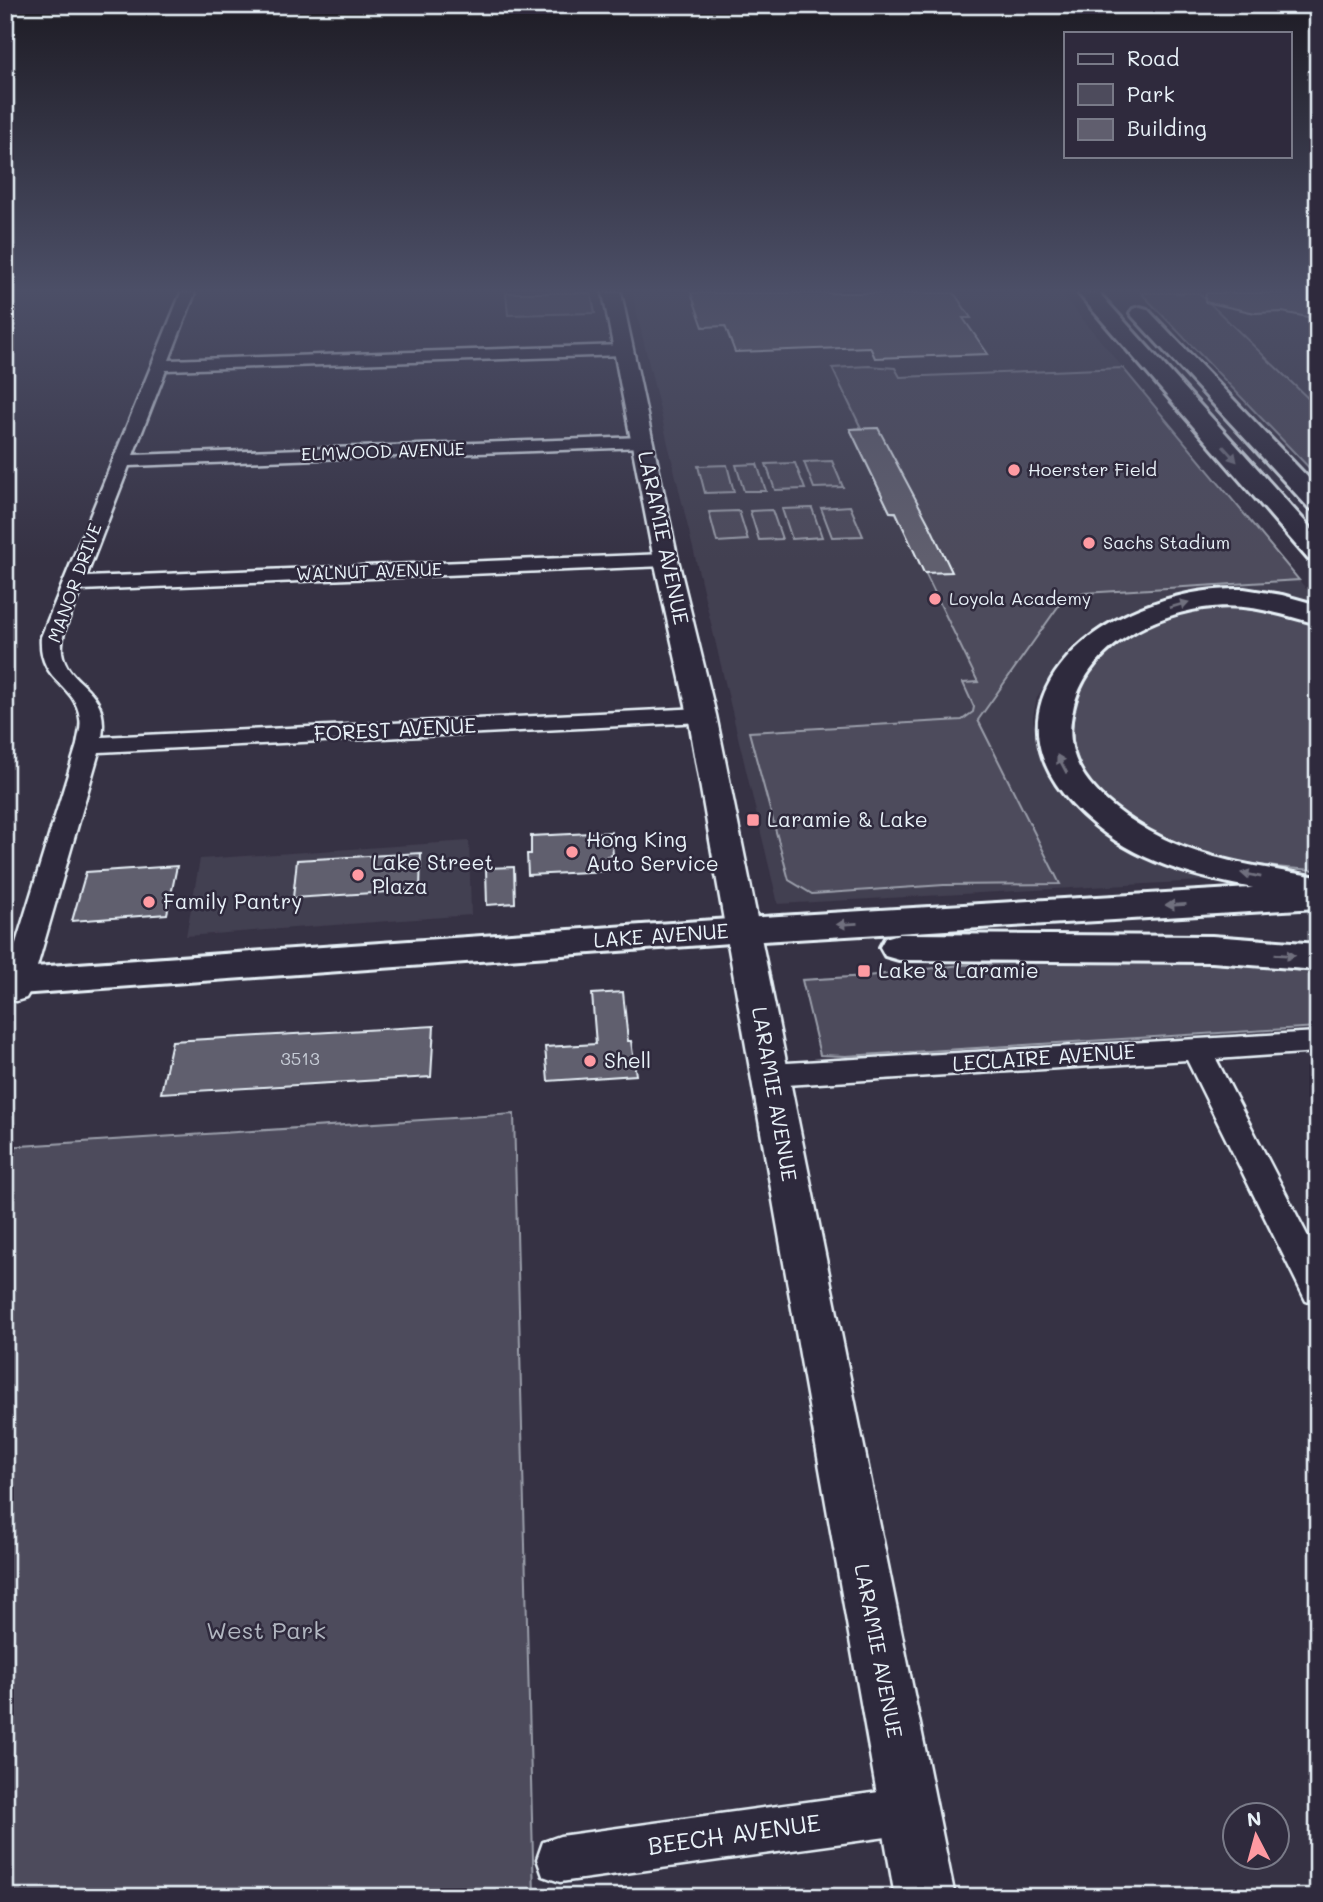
<svg xmlns="http://www.w3.org/2000/svg" width="1323" height="1902" viewBox="0 0 1323 1902" font-family="Mali,sans-serif">
  <rect width="100%" height="100%" fill="#363244"/>
  <filter id="ink" filterUnits="userSpaceOnUse"><feTurbulence type="fractalNoise" baseFrequency=".0143" numOctaves="2"/><feDisplacementMap in="SourceGraphic" scale="14" xChannelSelector="R" yChannelSelector="G"/><feConvolveMatrix kernelMatrix="1 2 1 2 8 2 1 2 1" color-interpolation-filters="sRGB"/></filter>
  <g filter="url(#ink)">
    <path fill="#433f51" d="M632 293H1061L1318 603V606L1242 591H1211L1180 594 1148 604 1118 615 1093 630 1071 647 1037 697 1033 717 1037 749 1051 783 1074 810 1111 836 1219 880 778 904Z
      M1199 293H1318V408Z
      M469 841 471 915 186 936 200 859Z"/>
    <path fill="#4d4b5c" stroke="#9a9eaa" stroke-width="2" d="M506 293H591L595 313 508 315Z
      M1141 293H1199L1318 408V477Z
      M869 366 895 368 900 377 1123 368 1299 580 1067 594 978 720 1060 884 944 885 812 894 789 880 749 732 962 720 973 712 974 707 963 683 978 682 896 513 890 512 850 429 861 428 832 368Z
      M832 461 843 487 814 488 804 462Z
      M795 463 805 489 775 490 766 464Z
      M757 464 766 491H744L736 465Z
      M727 465 734 492 705 493 698 466Z
      M850 506 863 536 832 537 821 508Z
      M812 508 822 537 792 539 782 509Z
      M772 510 782 539 759 540 750 511Z
      M739 511 748 540 717 542 709 512Z
      M1224 605 1250 606 1318 623V870C1238 867 1151 850 1095 788 1081 772 1073 751 1072 730 1069 650 1157 613 1224 605Z
      M1099 958 1268 964 1318 969V1027L846 1056 820 1055 802 980 867 976 961 965Z
      M514 1114 534 1897H5V1147Z"/>
    <path fill="#605e6e" stroke="#e8f1f8" stroke-width="2" d="M691 293H954L971 318H963L988 354 875 358 870 347 735 352 725 326 703 327Z
      M1206 293H1318V319L1282 312 1255 313 1205 302Z
      M878 428 931 528 952 572 924 573 896 512H890L850 429Z
      M611 832 613 855 607 856 608 871 528 875 527 854H531V836Z
      M421 853 420 890 293 898 297 860Z
      M177 866 167 914 72 921 86 872Z
      M514 867 515 903 487 905 486 868Z
      M623 992 628 1041H631L636 1075 548 1081 545 1047 596 1044 592 994Z
      M434 1026 431 1077 161 1093 172 1041Z"/>
    <g fill="none" stroke-linecap="round" stroke-linejoin="round">
      <defs>
        <path id="minor" d="M181 293H195L169 360 624 345 632 350 624 355 166 370 133 455 643 437 652 442 643 447 129 466 86 577 666 554 673 556 676 560 673 564 666 566 81 590C74 608 60 632 62 652 67 687 110 685 102 737L702 708 710 710 714 715 710 720 702 722 99 752 30 991 26 998 16 1001 5 997V979L77 745C78 736 82 727 80 718 76 683 38 683 41 637Z
          M1318 1032V1052L1216 1059 1318 1256V1305L1306 1301 1187 1060 770 1086 759 1083 755 1075 759 1067 770 1064Z
          M908 1788 924 1795 931 1811 924 1827 908 1834 560 1882 543 1876 537 1859 543 1842 560 1836Z"/>
        <path id="tertiary" d="M603 293H621L678 560 716 715 955 1897H895L688 715 654 560Z"/>
        <path id="primary" d="M1318 884V908L744 942 5 995V969L744 918Z"/>
        <path id="motorway" d="M1078 293H1099L1318 536V561L1308 559Z
          M1140 307 1147 309 1318 488V511L1309 508 1133 317 1130 313 1133 309Z
          M1244 589 1282 595 1318 605V624C1276 613 1247 602 1203 608 1146 617 1085 651 1073 710 1068 730 1070 749 1079 767 1093 794 1123 816 1149 831 1200 860 1261 867 1318 877V900C1247 886 1166 878 1106 834 946 716 1099 585 1244 589Z
          M899 934 1212 936 1318 944V970L1212 962 899 960 885 956 880 947 885 938Z"/>
      </defs>
      <use href="#minor" stroke="#e8f1f8" stroke-width="5"/>
      <use href="#tertiary" stroke="#e8f1f8" stroke-width="5"/>
      <use href="#primary" stroke="#e8f1f8" stroke-width="6"/>
      <use href="#motorway" stroke="#e8f1f8" stroke-width="6"/>
      <use href="#minor" fill="#2f2a3d" fill-rule="evenodd"/>
      <use href="#tertiary" fill="#2f2a3d" fill-rule="evenodd"/>
      <use href="#primary" fill="#2f2a3d" fill-rule="evenodd"/>
      <use href="#motorway" fill="#2f2a3d" fill-rule="evenodd"/>
    </g>
    <defs><path id="oneway-solid" d="M-6-.8H1V-3.2L6.5 0L1 3.2V.8H-6Z" transform="scale(1.75)"/></defs>
    <g fill="#70707e">
      <use href="#oneway-solid" transform="translate(1230 454) rotate(48)"/>
      <use href="#oneway-solid" transform="translate(1179 605) rotate(-16)"/>
      <use href="#oneway-solid" transform="translate(1062 764) rotate(-118)"/>
      <use href="#oneway-solid" transform="translate(1251 875) rotate(-169)"/>
      <use href="#oneway-solid" transform="translate(1176 905) rotate(177)"/>
      <use href="#oneway-solid" transform="translate(847 924) rotate(177)"/>
      <use href="#oneway-solid" transform="translate(1285 955) rotate(4)"/>
    </g>
  </g>
  <linearGradient id="sky" x2="0" y2="1"><stop stop-color="#1e1c25"/><stop offset="0.52" stop-color="#4c4f67"/><stop offset="1" stop-color="#4c4f67" stop-opacity="0"/></linearGradient>
  <rect width="1323" height="559" fill="url(#sky)"/>
  <g fill="#ff9aa2" stroke="#2f2a3d" stroke-width="2.5">
    <circle cx="1014" cy="470" r="7"/>
    <circle cx="1089" cy="543" r="7"/>
    <circle cx="935" cy="599" r="7"/>
    <rect x="746" y="813" width="14" height="14" rx="3.5"/>
    <circle cx="572" cy="852" r="7"/>
    <circle cx="358" cy="875" r="7"/>
    <circle cx="149" cy="902" r="7"/>
    <rect x="857" y="964" width="14" height="14" rx="3.5"/>
    <circle cx="590" cy="1061" r="7"/>
  </g>
  <g text-anchor="middle" stroke-width="5" stroke-linejoin="round" paint-order="stroke">
    <g font-size="18" fill="#e8f1f8" stroke="#2f2a3d">
      <text transform="translate(383 452) rotate(-2)" y="6">ELMWOOD AVENUE</text>
      <text transform="translate(369 572) rotate(-2)" y="6">WALNUT AVENUE</text>
      <text transform="translate(75 583) rotate(-70)" y="6">MANOR DRIVE</text>
    </g>
    <g font-size="18" fill="#e8f1f8" stroke="#2f2a3d" text-anchor="start">
      <text x="1028" y="476">Hoerster Field</text>
      <text x="1103" y="549">Sachs Stadium</text>
      <text x="949" y="605">Loyola Academy</text>
    </g>
    <g font-size="18" fill="#c6ccd6">
      <text x="300" y="1065">3513</text>
    </g>
    <g font-size="21" fill="#e8f1f8" stroke="#2f2a3d">
      <text transform="translate(663 538) rotate(78)" y="7">LARAMIE AVENUE</text>
      <text transform="translate(395 730) rotate(-3)" y="7">FOREST AVENUE</text>
      <text transform="translate(661 936) rotate(-4)" y="7">LAKE AVENUE</text>
      <text transform="translate(1044 1058) rotate(-4)" y="7">LECLAIRE AVENUE</text>
      <text transform="translate(774 1094) rotate(80)" y="7">LARAMIE AVENUE</text>
      <text transform="translate(878 1651) rotate(79)" y="7">LARAMIE AVENUE</text>
    </g>
    <g font-size="21" fill="#e8f1f8" stroke="#2f2a3d" text-anchor="start">
      <text x="767" y="827">Laramie &amp; Lake</text>
      <text x="586" y="847">Hong King<tspan x="586" dy="24">Auto Service</tspan></text>
      <text x="372" y="870">Lake Street<tspan x="372" dy="24">Plaza</tspan></text>
      <text x="163" y="909">Family Pantry</text>
      <text x="878" y="978">Lake &amp; Laramie</text>
      <text x="604" y="1068">Shell</text>
    </g>
    <g font-size="24" fill="#b2b7c1" stroke="#2f2a3d">
      <text x="266" y="1639">West Park</text>
    </g>
    <g font-size="24" fill="#e8f1f8" stroke="#2f2a3d">
      <text transform="translate(734 1835) rotate(-8)" y="8">BEECH AVENUE</text>
    </g>
  </g>
  <rect width="1323" height="1902" fill="none" stroke="#2f2a3d" stroke-width="28"/>
  <rect x="14" y="14" width="1295" height="1874" fill="none" stroke="#e8f1f8" stroke-width="2.5" filter="url(#ink)"/>
  <rect x="1064" y="32" width="228" height="126" fill="#2f2a3d" stroke="#797a88" stroke-width="2"/>
  <rect x="1078" y="54" width="35" height="10" fill="#2f2a3d" stroke="#797a88" stroke-width="2"/>
  <text x="1127" y="66" font-size="21" fill="#e8f1f8">Road</text>
  <rect x="1078" y="84" width="35" height="21" fill="#4d4b5c" stroke="#797a88" stroke-width="2"/>
  <text x="1127" y="102" font-size="21" fill="#e8f1f8">Park</text>
  <rect x="1078" y="119" width="35" height="21" fill="#605e6e" stroke="#797a88" stroke-width="2"/>
  <text x="1127" y="136" font-size="21" fill="#e8f1f8">Building</text>
  <g transform="translate(1256 1836) rotate(354)"><circle r="33" fill="#2f2a3d" stroke="#797a88" stroke-width="2"/>
  <path d="M0-5L12 26L0 18L-12 26Z" fill="#ff9aa2"/>
  <text y="-10" font-size="19" font-weight="bold" text-anchor="middle" fill="#e8f1f8">N</text>
  </g>
</svg>
